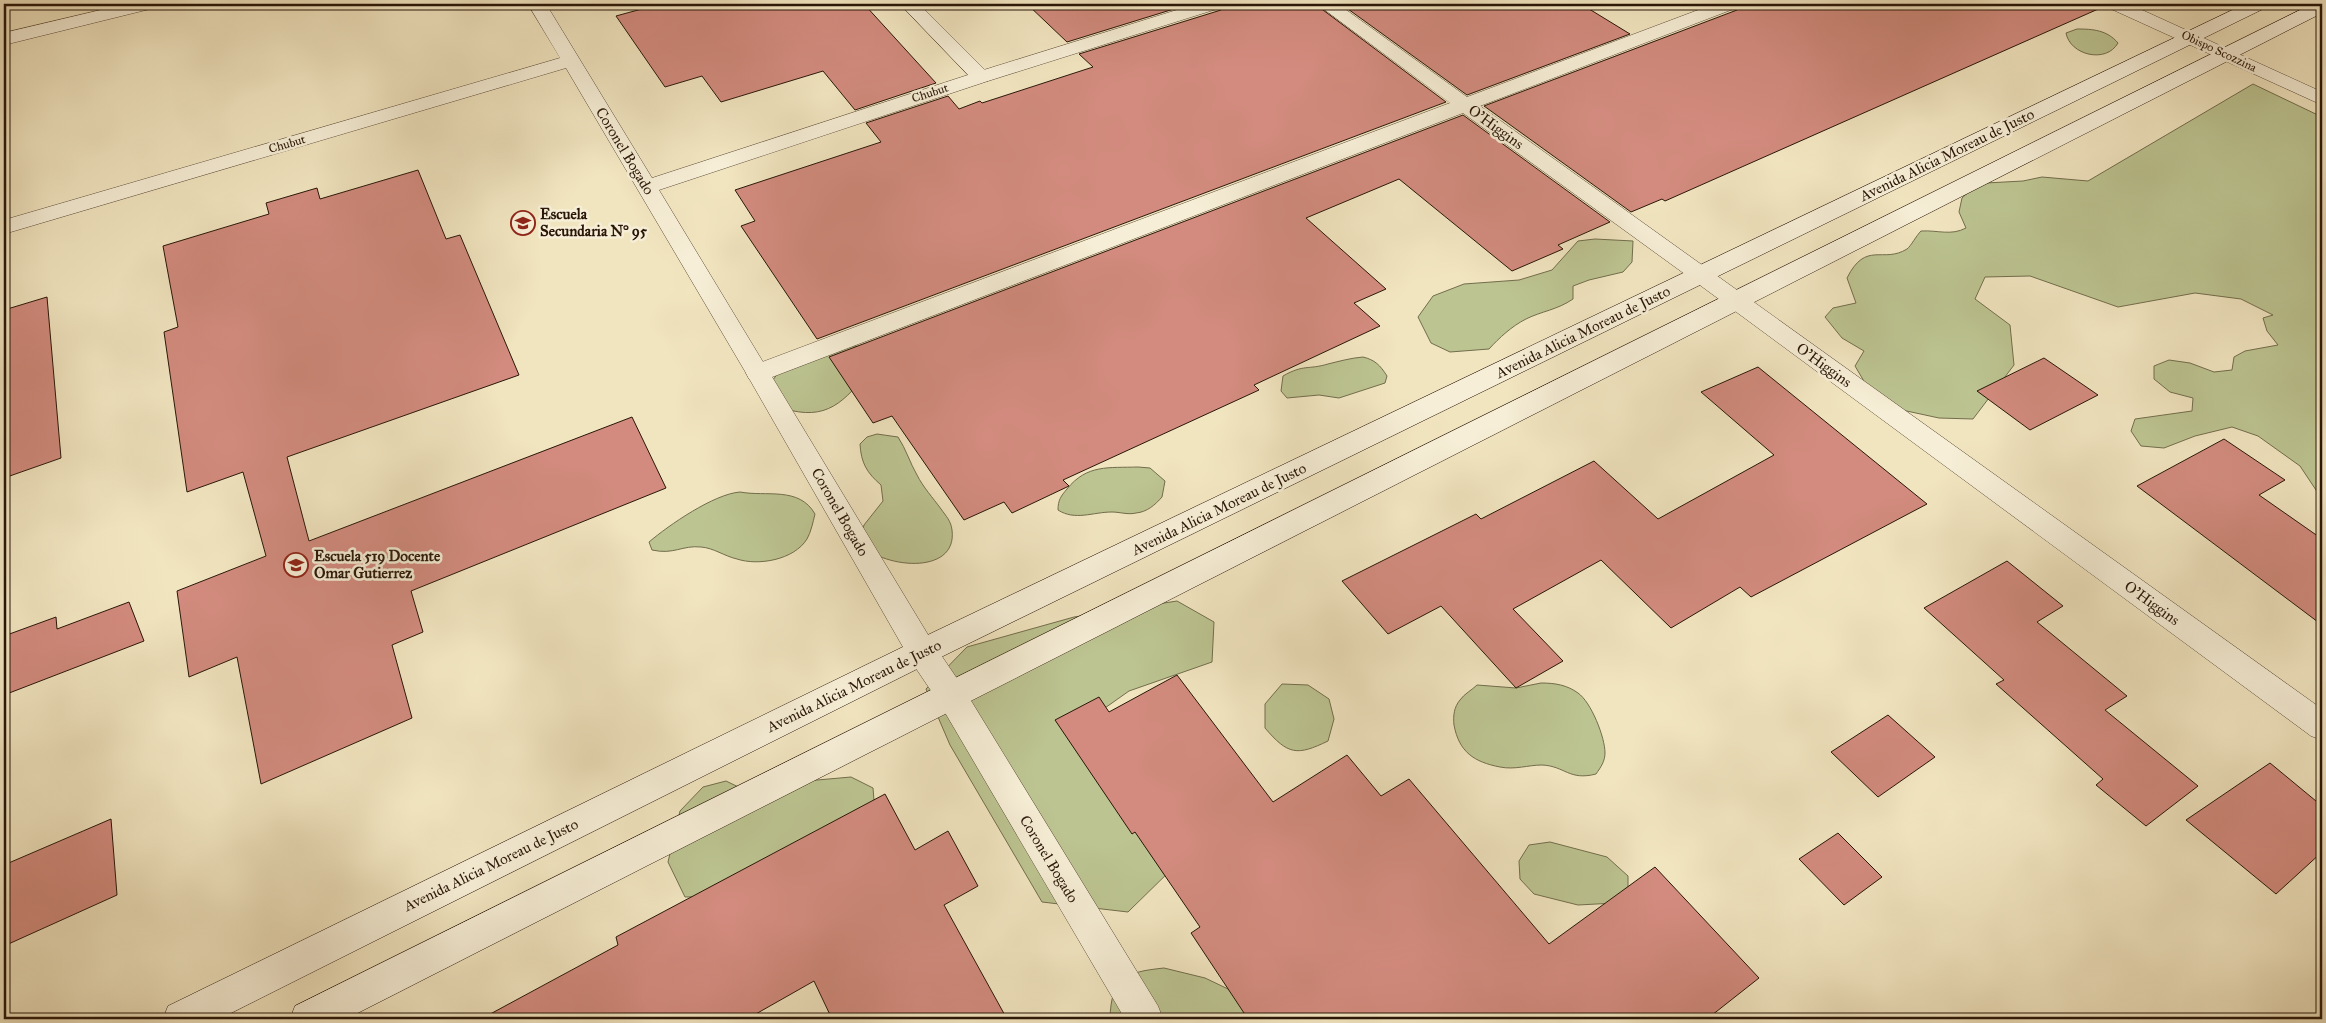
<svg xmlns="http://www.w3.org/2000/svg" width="2326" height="1023" viewBox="0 0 2326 1023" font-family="'IM FELL Great Primer',serif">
  <rect width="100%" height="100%" fill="#f1e5c0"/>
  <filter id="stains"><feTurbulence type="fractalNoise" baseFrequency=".004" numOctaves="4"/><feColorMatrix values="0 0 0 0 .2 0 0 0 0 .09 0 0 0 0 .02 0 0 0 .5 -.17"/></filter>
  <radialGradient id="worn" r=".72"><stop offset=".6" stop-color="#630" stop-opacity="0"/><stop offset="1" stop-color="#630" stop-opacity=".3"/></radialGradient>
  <path fill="#bcc491" stroke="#726d4c" d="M2077 29C2093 29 2107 30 2118 43 2106 64 2070 55 2066 33Z
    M2253 84 2322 117V499L2300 466 2258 436 2232 427 2195 436 2164 448 2141 446 2131 431 2135 419 2192 411 2193 398 2170 392 2154 379V366L2169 360 2190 363 2214 372 2232 370 2234 357 2245 351 2278 345 2267 331 2263 318 2273 315 2241 299 2195 293 2118 307 2030 276 1985 277 1975 299 2010 325 2014 365 1973 419 1939 418 1902 410 1868 388 1855 366 1864 351 1842 338 1825 317 1833 308 1856 303 1847 278C1866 240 1883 264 1907 249 1911 246 1916 236 1921 231 1938 230 1951 236 1966 228L1959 212 1962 198 1972 189 1986 183 2023 181 2042 177 2088 181Z
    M1595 239 1633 241 1632 262 1623 272 1589 280 1573 286V299C1557 310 1542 311 1526 319 1512 326 1499 338 1489 349L1450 352 1431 343 1418 317 1433 296 1464 284 1519 280 1552 270 1578 241Z
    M842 344 862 347 867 373C840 408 821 422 776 406L773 380 787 360Z
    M1363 357C1375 360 1380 365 1387 376L1385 383 1339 398 1319 395 1287 398 1281 391 1283 376C1304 364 1308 370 1328 364 1340 361 1351 358 1363 357Z
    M877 434 898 437C906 449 910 463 917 475 923 487 933 498 941 509 946 516 951 521 952 530 958 577 879 568 859 542L864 525 883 501 881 485C867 473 861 463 860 444L867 437Z
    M1138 467 1150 468 1165 481 1162 497C1155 505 1147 512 1136 513 1128 515 1120 512 1112 512 1093 512 1075 521 1058 510 1058 500 1061 496 1067 489 1087 464 1109 468 1138 467Z
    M740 492C766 497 799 486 815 514 813 522 811 532 807 539 794 560 758 566 737 559 724 556 714 548 701 547 682 545 674 555 652 550L649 542C669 525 714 494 740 492Z
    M1177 601 1214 622 1212 662 1129 691 1078 727 1176 865 1128 912 1042 902 950 745 926 689 967 647 1074 617Z
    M1541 683C1555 683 1567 685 1578 693 1591 702 1605 737 1605 753 1605 761 1601 767 1596 774 1569 781 1565 766 1542 765 1528 765 1515 770 1500 767 1474 762 1459 752 1454 725 1453 716 1454 707 1460 700 1464 694 1472 690 1477 685L1516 688Z
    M1282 684 1308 685 1329 699 1334 719 1328 741C1297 756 1288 755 1265 728V704Z
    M851 777 873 788 875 813 731 896 685 897 668 862 680 811 703 787 726 781 759 797 795 782Z
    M1550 842 1607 857 1628 876V890L1615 903 1578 905 1534 894 1520 879 1519 861 1529 845Z
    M1164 968 1205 978 1291 1019H1110C1111 977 1126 972 1164 968Z"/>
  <path fill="#d28b7e" stroke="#291608" d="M660 4H864L936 83 855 110 823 71 721 102 702 76 665 87 616 16Z
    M1027 4H1190L1067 42Z
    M1225 4H1315L1446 102 817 339 741 226 755 221 735 190 881 142 866 123 948 96 959 109 980 101 982 103 1093 67 1079 54 1221 10Z
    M1341 4H1581L1630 34 1467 95Z
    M1741 4H2104L2105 6 1665 201 1662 199 1631 212 1484 106 1737 10Z
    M1463 115 1610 222 1558 245 1563 249 1512 271 1399 179 1306 218 1386 289 1354 303 1380 326 1254 385 1259 390 1063 480 1069 486 1012 513 1004 502 964 520 892 416 873 423 829 357Z
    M418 170 446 239 460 235 519 375 287 457 309 541 632 417 666 488 411 591 423 632 392 645 412 718 261 784 237 657 189 677 177 591 266 556 243 472 187 492 164 332 178 327 163 246 269 214 266 203 317 188 320 199Z
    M47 297 61 458 4 478V310Z
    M2044 358 2098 395 2030 430 1977 391Z
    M1758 367 1927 504 1751 597 1740 587 1671 628 1601 560 1513 609 1563 661 1516 688 1441 606 1388 634 1342 581 1476 514 1481 519 1594 461 1658 519 1774 455 1701 392Z
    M2224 439 2285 480 2259 495 2322 539V625L2137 486Z
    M2007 561 2063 606 2037 622 2127 696 2105 710 2198 786 2146 826 2096 785 2103 779 1996 684 2004 680 1924 608Z
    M129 602 144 641 4 695V636L56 617 57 629Z
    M1177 675 1273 802 1347 755 1381 796 1409 779 1549 944 1655 867 1759 978 1707 1019H1248L1191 933 1200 927 1135 832 1132 834 1055 720 1099 697 1109 712Z
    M1888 715 1935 757 1878 797 1831 752Z
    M2270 763 2322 806V852L2276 894 2186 820Z
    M885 794 915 850 948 831 978 886 944 905 1007 1019H832L814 981 747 1019H481L618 945 616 937Z
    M111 819 117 895 4 946V865Z
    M1838 833 1882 877 1844 905 1799 859Z"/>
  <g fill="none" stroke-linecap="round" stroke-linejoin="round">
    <defs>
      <path id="lane" d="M900 4H919L988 73 991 77 988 81H974Z
        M1317 4H1338L1467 97 1714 4H1739L1736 8 1480 106 1709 270 1713 275 1709 280 1701 282 1693 280 1463 113 767 379 758 382 749 379 746 373 749 367 1450 103Z"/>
      <path id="street" d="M126 4H157L154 8 4 45V33Z
        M528 4H546L652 178 974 73 1196 4H1223L1220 8 988 81 659 190 933 643 962 686 1158 1006 1163 1019H1125L940 704 911 661 746 373 566 68 4 234V220L560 58Z
        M2106 4H2129L2322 92V105L2109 8Z
        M1701 268 1709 270 2322 709V740L2311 736 1693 280 1689 275 1693 270Z"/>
      <path id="secondary" d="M2245 4H2268L2265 8 933 661 219 1019H163L168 1006 911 643Z
        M2312 4H2322V13L346 1019H290L295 1006Z"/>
    </defs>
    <use href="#lane" stroke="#5b4a36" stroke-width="1"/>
    <use href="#street" stroke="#5b4a36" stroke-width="1"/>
    <use href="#secondary" stroke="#291608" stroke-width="1"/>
    <use href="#lane" fill="#f6eed6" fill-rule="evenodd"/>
    <use href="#street" fill="#f6eed6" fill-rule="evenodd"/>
    <use href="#secondary" fill="#f6eed6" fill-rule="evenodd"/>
  </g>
  <defs>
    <symbol id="school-ring" viewBox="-11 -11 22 22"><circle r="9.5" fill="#f6eed6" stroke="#8f2418" stroke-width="1.5"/><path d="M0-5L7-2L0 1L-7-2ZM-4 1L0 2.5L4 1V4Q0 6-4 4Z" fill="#8f2418"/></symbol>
  </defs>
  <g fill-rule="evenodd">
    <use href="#school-ring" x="509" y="209" width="28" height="28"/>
    <use href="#school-ring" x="282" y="551" width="28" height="28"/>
  </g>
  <g text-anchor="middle" stroke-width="5" stroke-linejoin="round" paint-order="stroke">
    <g font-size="12" fill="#291608" stroke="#f6eed6">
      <text transform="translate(2219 51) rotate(25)" y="4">Obispo Scozzina</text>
      <text transform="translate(930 93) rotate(-18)" y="4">Chubut</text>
      <text transform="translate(287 144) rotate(-16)" y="4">Chubut</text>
    </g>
    <g font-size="15" fill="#291608" stroke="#f6eed6">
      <text transform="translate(1496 127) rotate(36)" y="5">O'Higgins</text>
      <text transform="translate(625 151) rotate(59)" y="5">Coronel Bogado</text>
      <text transform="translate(1947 155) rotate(-26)" y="5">Avenida Alicia Moreau de Justo</text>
      <text transform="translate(1583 332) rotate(-26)" y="5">Avenida Alicia Moreau de Justo</text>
      <text transform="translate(1824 365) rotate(36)" y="5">O'Higgins</text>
      <text transform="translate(1219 509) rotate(-26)" y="5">Avenida Alicia Moreau de Justo</text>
      <text transform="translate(840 512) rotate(60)" y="5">Coronel Bogado</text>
      <text transform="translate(2152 603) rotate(36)" y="5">O'Higgins</text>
      <text transform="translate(854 686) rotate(-26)" y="5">Avenida Alicia Moreau de Justo</text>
      <text transform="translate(1049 859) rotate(59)" y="5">Coronel Bogado</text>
      <text transform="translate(491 865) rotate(-26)" y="5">Avenida Alicia Moreau de Justo</text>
    </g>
    <g font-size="15" font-weight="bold" fill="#291608" stroke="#f6eed6" text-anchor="start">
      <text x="540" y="219">Escuela<tspan x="540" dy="17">Secundaria N° 95</tspan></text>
      <text x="314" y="561">Escuela 519 Docente<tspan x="314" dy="17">Omar Gutierrez</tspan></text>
    </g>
  </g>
  <rect width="2326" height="1023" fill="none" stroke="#f1e5c0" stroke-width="20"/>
  <rect x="5" y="5" width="2316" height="1013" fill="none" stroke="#291608" stroke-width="2.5"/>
  <rect x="10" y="10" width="2306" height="1003" fill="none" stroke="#291608"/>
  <rect width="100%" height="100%" filter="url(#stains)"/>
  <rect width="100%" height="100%" fill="url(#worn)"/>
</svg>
